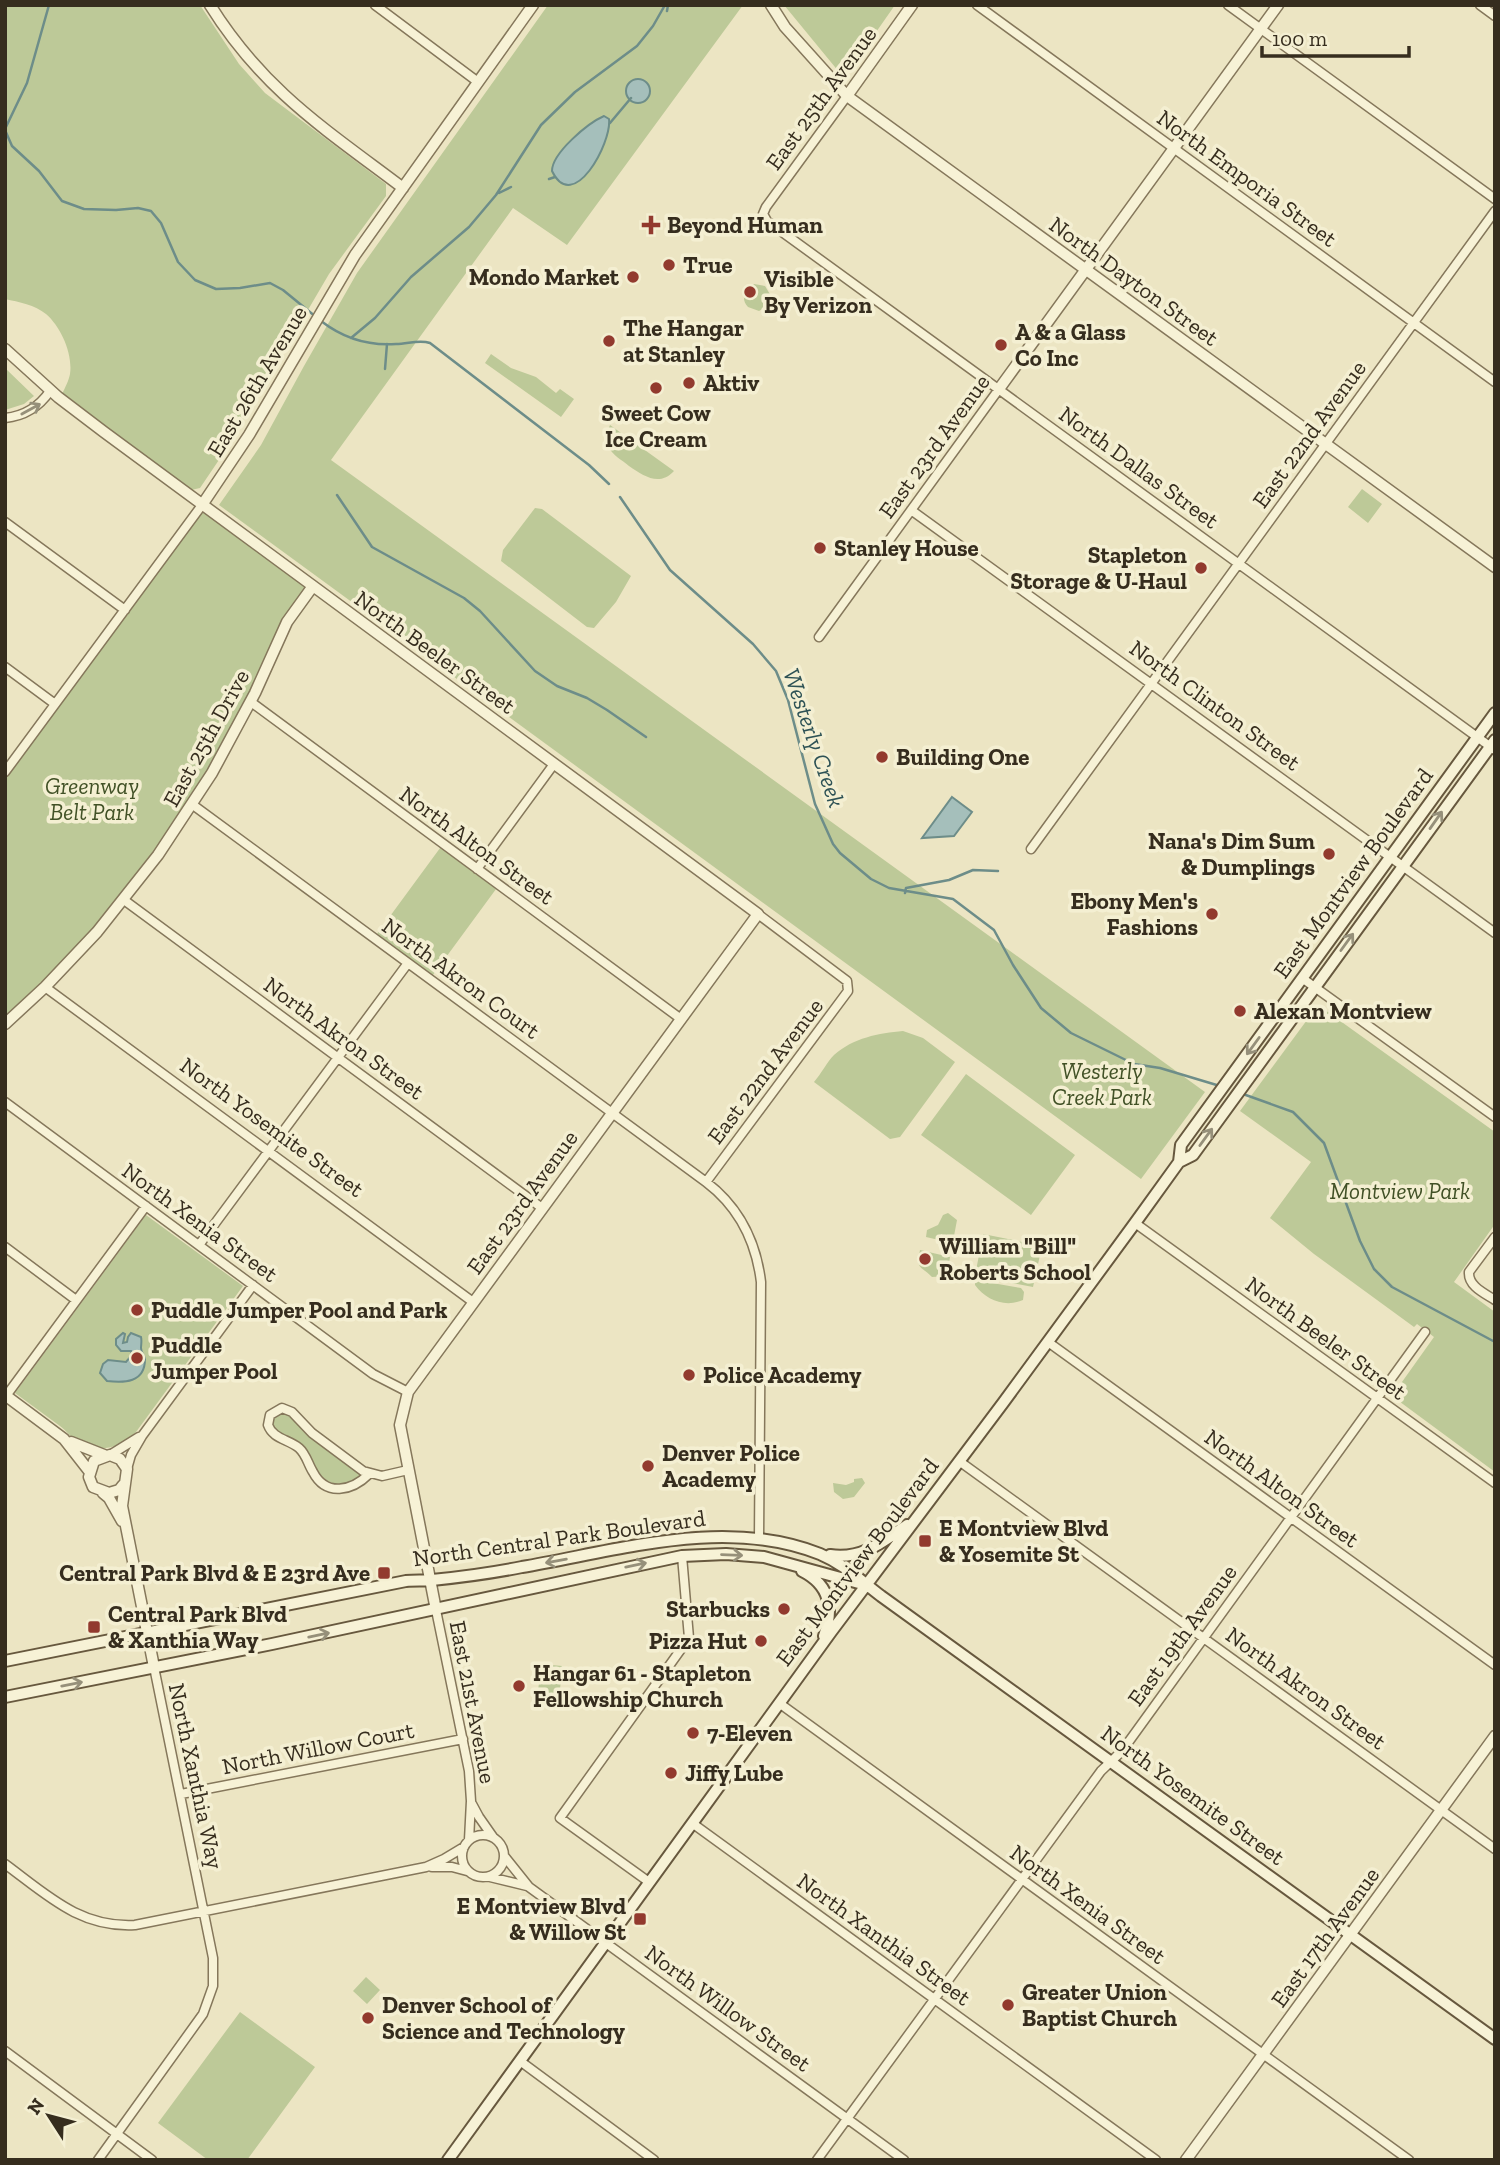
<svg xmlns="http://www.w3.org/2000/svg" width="1500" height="2165" viewBox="0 0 1500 2165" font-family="'Zilla Slab',serif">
  <rect width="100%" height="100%" fill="#ece5c3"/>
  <path fill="#bdc998" d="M5 5H200L239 64 265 93 386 184V196L329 274 227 448 200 488 191 490 62 394C65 388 69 380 70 374 73 354 61 327 46 314 35 305 19 302 5 299Z
    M548 5H743L567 245 513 208 331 460 1205 1092 1141 1179 219 505 261 445 304 366 357 273Z
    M784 5H895L844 78Z
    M754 284 765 286 771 296 767 306 759 311 748 307C743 302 743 296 746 290L748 298 752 300 757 297 758 292 756 288 747 289Z
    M491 354 511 368 536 377 556 393 560 389 574 399 561 417 485 363Z
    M5 368 34 396 24 404 5 410Z
    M610 425 674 471C659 487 644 476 629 466 622 460 612 455 608 446 605 439 607 432 610 425Z
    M1362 489 1382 504 1368 523 1348 507Z
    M202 505 313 586 292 615 231 740 131 892 5 1024V772Z
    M535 508 542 509 631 576 616 602 594 628 587 627 501 561 503 550Z
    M443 844 499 885 430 979 374 938Z
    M1318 1005 1495 1132V1224L1454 1282 1495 1312V1472L1392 1396 1434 1337 1417 1324 1414 1327 1314 1254 1270 1218 1311 1162 1240 1111Z
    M903 1031 923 1038 955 1062 900 1137 890 1139 814 1082C821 1074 827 1062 834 1055 853 1038 879 1033 903 1031Z
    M966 1074 1075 1155 1031 1215 921 1135Z
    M948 1213 957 1220 954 1236 949 1238 941 1234 939 1240 926 1237 927 1230 938 1225 943 1215Z
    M146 1215 243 1286 136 1432C119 1449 98 1454 77 1441 70 1437 66 1430 60 1426 45 1415 30 1404 15 1393Z
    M983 1234 1042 1246 1033 1287 975 1276Z
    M920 1250 950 1257 947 1276 932 1277C920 1265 916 1270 920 1250Z
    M975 1280 1021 1288 1024 1292 1023 1300C1005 1308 986 1300 975 1285Z
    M282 1412 292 1416 304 1432 361 1475V1477L356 1481 341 1486 327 1481 316 1471 308 1455 273 1428 271 1422 274 1416Z
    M862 1478 865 1483 854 1497 843 1499 834 1492 833 1483 846 1485 854 1482V1479Z
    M552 1665 562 1666 559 1702 537 1699 539 1683H550Z
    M366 1977 380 1990 367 2004 353 1991Z
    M240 2012 315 2067 247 2160H208L158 2123Z"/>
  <path fill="#a5bfbb" stroke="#6d8d89" stroke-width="2" d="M626 91a12 12 0 1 1 24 0a12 12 0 1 1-24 0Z
    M604 116 609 119C612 143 573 215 552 171 552 153 588 123 604 116Z
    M952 797 972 812 954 836 922 838Z
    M123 1333 125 1334 123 1343 127 1342 128 1337 131 1333 141 1337C142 1341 141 1345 141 1348 141 1352 144 1355 145 1359 145 1383 124 1383 107 1381L100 1373 103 1364 108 1360 126 1362 132 1355 131 1351H121L116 1345V1339Z"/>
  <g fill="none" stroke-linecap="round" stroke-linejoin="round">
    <path stroke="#6d8d89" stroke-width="2.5" d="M667 11 668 5
      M610 123 631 98
      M5 129 27 83 49 5
      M5 130 12 146 39 171 62 201 84 209 116 210 138 208 151 211 161 223 178 262 195 280 216 289 240 288 270 283 283 290 316 317
      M549 179 555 177
      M499 193 511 187
      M321 321C343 338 369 346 396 344 408 344 419 339 430 343L589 465 609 484
      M351 338 375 318 411 277 469 227 496 195 541 125 575 92 637 46 653 26 665 5
      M385 369 387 344
      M337 495 372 547 464 598 480 611 535 671 557 686 587 698 607 710 646 737
      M620 497 670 570 753 644 776 671 788 700 815 804 833 844 840 853 871 879 889 888 953 899 994 930 1013 965 1041 1008 1071 1033 1134 1064 1160 1068 1220 1086
      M905 893 906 888 949 880 973 870 998 871
      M1243 1094 1293 1112 1324 1143 1360 1241 1374 1269 1392 1287 1495 1342"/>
    <defs>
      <path id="minor" d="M375 5 478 82
        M977 5 1495 382
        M1228 5 1495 199
        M1480 5 1495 16
        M847 96 766 207 763 214 767 221 1495 750
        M5 418C25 416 39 407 50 391
        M911 510 1495 933
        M5 522 125 610
        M819 637 999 389
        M5 667 55 704
        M251 702 681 1019
        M5 772 202 505
        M193 805 706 1182C739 1207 756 1241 761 1282L759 1539
        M1031 849 1495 211
        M477 869 554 764
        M124 900 542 1208
        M1302 978 1495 1117
        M45 987 473 1302
        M5 1102 373 1374 408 1392
        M706 1182 848 991 847 981 758 914
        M1135 1223 1495 1483
        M1495 1237 1469 1272C1468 1286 1484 1293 1495 1300
        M199 1245 408 963
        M5 1247 76 1300
        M1048 1342 1495 1665
        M6 1396 146 1206
        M110 1455 139 1437
        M959 1461 1495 1849
        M127 1469 131 1455 142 1436 253 1285
        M369 1474C352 1491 326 1497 313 1472 308 1464 306 1454 299 1448 288 1439 273 1439 268 1425L270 1415 282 1408 292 1412 312 1433 363 1471 382 1476 408 1470
        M436 1610 469 1771 471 1801 469 1840
        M779 1703 1409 2160
        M181 1794 463 1739
        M472 1804 479 1817 493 1837
        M692 1823 1156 2160
        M462 1856a21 21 0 1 1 42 0a21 21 0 1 1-42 0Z
        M505 1857 529 1887 904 2160
        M5 1864C47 1895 80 1928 135 1925L426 1867 444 1859 464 1847
        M432 1867H452L467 1871
        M490 1877 527 1886
        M649 1882 560 1818 689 1638 682 1556
        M5 2051 152 2160
        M520 2061 654 2160
        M98 2160 203 2014 213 1986V1958L154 1667
        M817 2160 1101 1771 1122 1751 1425 1332"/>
      <path id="tertiary" d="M210 5C263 90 325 129 403 188
        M771 5 785 27 847 96 1495 567
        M847 96 912 5
        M5 349 58 397 104 432 758 914 408 1392 400 1425 436 1610
        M999 389 1278 5
        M202 505 249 435 355 255 533 5
        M5 1024 45 987 97 932 158 855 212 773 255 693 287 622 313 586
        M5 1395 64 1439 89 1471
        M71 1442 104 1455
        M123 1485 119 1490 109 1493 93 1487 89 1477 94 1461 110 1455 120 1459 127 1469 122 1506 154 1667
        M103 1493 109 1498 122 1521
        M1186 2160 1495 1736"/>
      <path id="secondary" d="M1179 1162 1193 1155 1495 740
        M830 1555C861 1560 883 1542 907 1525
        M802 1571C830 1585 834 1608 824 1636
        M5 1661 406 1581C415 1580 424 1581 432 1580 462 1577 492 1573 522 1567 617 1551 725 1516 820 1554 844 1564 860 1580 881 1596L1495 2039
        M5 1697 272 1644 682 1556 726 1554 764 1557 866 1585
        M448 2160 831 1632 1003 1403 1135 1223 1179 1162 1181 1145 1495 713"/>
    </defs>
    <use href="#minor" stroke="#85775b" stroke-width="11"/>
    <use href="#tertiary" stroke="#85775b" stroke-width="13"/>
    <use href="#secondary" stroke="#67583e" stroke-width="14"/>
    <use href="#minor" stroke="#f7f2d6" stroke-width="8"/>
    <use href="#tertiary" stroke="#f7f2d6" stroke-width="10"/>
    <use href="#secondary" stroke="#f7f2d6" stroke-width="10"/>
  </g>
  <defs><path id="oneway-shaft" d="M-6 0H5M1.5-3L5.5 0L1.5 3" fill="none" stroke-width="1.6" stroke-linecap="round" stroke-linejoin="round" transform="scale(1.75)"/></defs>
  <g stroke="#96907a">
    <use href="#oneway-shaft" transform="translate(31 409) rotate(-29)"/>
    <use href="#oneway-shaft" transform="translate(1436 820) rotate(-55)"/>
    <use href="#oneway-shaft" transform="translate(1347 942) rotate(-54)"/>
    <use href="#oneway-shaft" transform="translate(1253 1046) rotate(126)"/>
    <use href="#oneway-shaft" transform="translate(1206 1137) rotate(-54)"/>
    <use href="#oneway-shaft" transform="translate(732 1555) rotate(2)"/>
    <use href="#oneway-shaft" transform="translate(556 1561) rotate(170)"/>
    <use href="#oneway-shaft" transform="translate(636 1565) rotate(-12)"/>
    <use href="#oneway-shaft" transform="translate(319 1635) rotate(-12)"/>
    <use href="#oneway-shaft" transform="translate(72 1684) rotate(-11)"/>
  </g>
  <g fill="#923a2e" stroke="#f4efd2" stroke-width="2.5">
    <path d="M647.5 214.5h7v7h7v7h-7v7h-7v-7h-7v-7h7z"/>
    <circle cx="669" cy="265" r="7"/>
    <circle cx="633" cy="277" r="7"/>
    <circle cx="750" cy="292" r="7"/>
    <circle cx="609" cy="341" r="7"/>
    <circle cx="1001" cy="345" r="7"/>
    <circle cx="689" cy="383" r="7"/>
    <circle cx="656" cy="388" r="7"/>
    <circle cx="820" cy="548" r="7"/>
    <circle cx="1201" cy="568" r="7"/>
    <circle cx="882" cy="757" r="7"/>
    <circle cx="1329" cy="854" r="7"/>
    <circle cx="1212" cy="914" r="7"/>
    <circle cx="1240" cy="1011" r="7"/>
    <circle cx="925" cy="1259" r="7"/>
    <circle cx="137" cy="1310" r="7"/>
    <circle cx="137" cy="1358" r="7"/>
    <circle cx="689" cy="1375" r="7"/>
    <circle cx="648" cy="1466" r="7"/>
    <rect x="918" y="1534" width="14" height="14" rx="3.5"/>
    <rect x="377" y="1566" width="14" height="14" rx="3.5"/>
    <circle cx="784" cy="1609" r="7"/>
    <rect x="87" y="1620" width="14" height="14" rx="3.5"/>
    <circle cx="761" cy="1641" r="7"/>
    <circle cx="519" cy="1686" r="7"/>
    <circle cx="693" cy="1733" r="7"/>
    <circle cx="671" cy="1773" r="7"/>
    <rect x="633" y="1912" width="14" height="14" rx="3.5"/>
    <circle cx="1008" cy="2005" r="7"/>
    <circle cx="368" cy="2018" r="7"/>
  </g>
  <g text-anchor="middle" stroke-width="7" stroke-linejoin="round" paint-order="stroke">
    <g font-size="23" fill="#362d1e" stroke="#f4efd2">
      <text transform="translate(821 98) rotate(-54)" y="8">East 25th Avenue</text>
      <text transform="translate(1247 178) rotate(36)" y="8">North Emporia Street</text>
      <text transform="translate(1134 281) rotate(36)" y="8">North Dayton Street</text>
      <text transform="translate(257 381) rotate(-59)" y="8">East 26th Avenue</text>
      <text transform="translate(1309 434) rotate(-54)" y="8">East 22nd Avenue</text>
      <text transform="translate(934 446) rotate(-54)" y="8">East 23rd Avenue</text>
      <text transform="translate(1139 467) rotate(36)" y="8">North Dallas Street</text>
      <text transform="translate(435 652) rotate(36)" y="8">North Beeler Street</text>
      <text transform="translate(1215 705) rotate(36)" y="8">North Clinton Street</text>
      <text transform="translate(206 738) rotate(-61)" y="8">East 25th Drive</text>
      <text transform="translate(477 845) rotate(36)" y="8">North Alton Street</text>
      <text transform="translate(1353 873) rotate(-54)" y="8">East Montview Boulevard</text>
      <text transform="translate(461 978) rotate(36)" y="8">North Akron Court</text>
      <text transform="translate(344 1038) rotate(36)" y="8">North Akron Street</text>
      <text transform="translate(765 1071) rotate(-53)" y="8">East 22nd Avenue</text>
      <text transform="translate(272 1127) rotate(36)" y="8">North Yosemite Street</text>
      <text transform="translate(522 1202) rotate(-54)" y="8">East 23rd Avenue</text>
      <text transform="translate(200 1222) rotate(36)" y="8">North Xenia Street</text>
      <text transform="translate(1326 1338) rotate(36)" y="8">North Beeler Street</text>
      <text transform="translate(1282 1488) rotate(36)" y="8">North Alton Street</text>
      <text transform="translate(559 1538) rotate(-8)" y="8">North Central Park Boulevard</text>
      <text transform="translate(857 1562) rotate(-53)" y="8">East Montview Boulevard</text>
      <text transform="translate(1182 1635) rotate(-54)" y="8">East 19th Avenue</text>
      <text transform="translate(1306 1688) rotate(36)" y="8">North Akron Street</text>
      <text transform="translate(473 1702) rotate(79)" y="8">East 21st Avenue</text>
      <text transform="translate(318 1748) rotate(-11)" y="8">North Willow Court</text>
      <text transform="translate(196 1776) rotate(78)" y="8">North Xanthia Way</text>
      <text transform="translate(1193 1795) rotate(36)" y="8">North Yosemite Street</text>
      <text transform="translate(1088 1904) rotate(36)" y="8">North Xenia Street</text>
      <text transform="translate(1325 1937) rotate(-54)" y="8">East 17th Avenue</text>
      <text transform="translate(884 1939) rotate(36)" y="8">North Xanthia Street</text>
      <text transform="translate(728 2008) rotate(36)" y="8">North Willow Street</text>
    </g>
    <g font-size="23" font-weight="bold" fill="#362d1e" stroke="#f4efd2" text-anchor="start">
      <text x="667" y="233">Beyond Human</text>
      <text x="683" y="273">True</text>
      <text x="619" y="285" text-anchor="end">Mondo Market</text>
      <text x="764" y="287">Visible<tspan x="764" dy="26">By Verizon</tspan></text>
      <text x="623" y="336">The Hangar<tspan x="623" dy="26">at Stanley</tspan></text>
      <text x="1015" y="340">A &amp; a Glass<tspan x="1015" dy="26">Co Inc</tspan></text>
      <text x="703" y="391">Aktiv</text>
      <text x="656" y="421" text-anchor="middle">Sweet Cow<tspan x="656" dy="26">Ice Cream</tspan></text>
      <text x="834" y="556">Stanley House</text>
      <text x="1187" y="563" text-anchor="end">Stapleton<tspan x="1187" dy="26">Storage &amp; U-Haul</tspan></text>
      <text x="896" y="765">Building One</text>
      <text x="1315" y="849" text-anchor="end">Nana's Dim Sum<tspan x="1315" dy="26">&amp; Dumplings</tspan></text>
      <text x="1198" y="909" text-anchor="end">Ebony Men's<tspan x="1198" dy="26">Fashions</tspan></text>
      <text x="1254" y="1019">Alexan Montview</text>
      <text x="939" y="1254">William "Bill"<tspan x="939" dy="26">Roberts School</tspan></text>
      <text x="151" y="1318">Puddle Jumper Pool and Park</text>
      <text x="151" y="1353">Puddle<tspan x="151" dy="26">Jumper Pool</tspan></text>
      <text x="703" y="1383">Police Academy</text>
      <text x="662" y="1461">Denver Police<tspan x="662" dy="26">Academy</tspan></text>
      <text x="939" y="1536">E Montview Blvd<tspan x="939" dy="26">&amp; Yosemite St</tspan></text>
      <text x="370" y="1581" text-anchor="end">Central Park Blvd &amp; E 23rd Ave</text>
      <text x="770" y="1617" text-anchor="end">Starbucks</text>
      <text x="108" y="1622">Central Park Blvd<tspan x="108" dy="26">&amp; Xanthia Way</tspan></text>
      <text x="747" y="1649" text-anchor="end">Pizza Hut</text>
      <text x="533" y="1681">Hangar 61 - Stapleton<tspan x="533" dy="26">Fellowship Church</tspan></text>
      <text x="707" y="1741">7-Eleven</text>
      <text x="685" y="1781">Jiffy Lube</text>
      <text x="626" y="1914" text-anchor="end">E Montview Blvd<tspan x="626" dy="26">&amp; Willow St</tspan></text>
      <text x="1022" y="2000">Greater Union<tspan x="1022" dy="26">Baptist Church</tspan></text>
      <text x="382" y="2013">Denver School of<tspan x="382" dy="26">Science and Technology</tspan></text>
    </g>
    <g font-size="23" font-style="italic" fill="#415126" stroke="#f4efd2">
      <text x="92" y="794">Greenway<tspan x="92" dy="26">Belt Park</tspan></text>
      <text x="1102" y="1079">Westerly<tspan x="1102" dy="26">Creek Park</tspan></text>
      <text x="1400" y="1199">Montview Park</text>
    </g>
    <g font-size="24" font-style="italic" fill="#2e5255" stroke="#f4efd2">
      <text transform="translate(814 738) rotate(71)" y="8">Westerly Creek</text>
    </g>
  </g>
  <rect width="1500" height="2165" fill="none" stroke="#362d1e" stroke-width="14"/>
  <g transform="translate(49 2116) rotate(306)" stroke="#f4efd2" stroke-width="5" paint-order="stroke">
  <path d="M0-5L12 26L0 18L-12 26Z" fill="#362d1e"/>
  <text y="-10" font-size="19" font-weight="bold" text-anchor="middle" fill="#362d1e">N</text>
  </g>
  <path d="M1262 46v10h147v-10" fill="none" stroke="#362d1e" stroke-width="3.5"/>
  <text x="1272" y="46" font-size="21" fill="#362d1e" stroke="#f4efd2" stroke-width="5" paint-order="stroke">100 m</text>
</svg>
